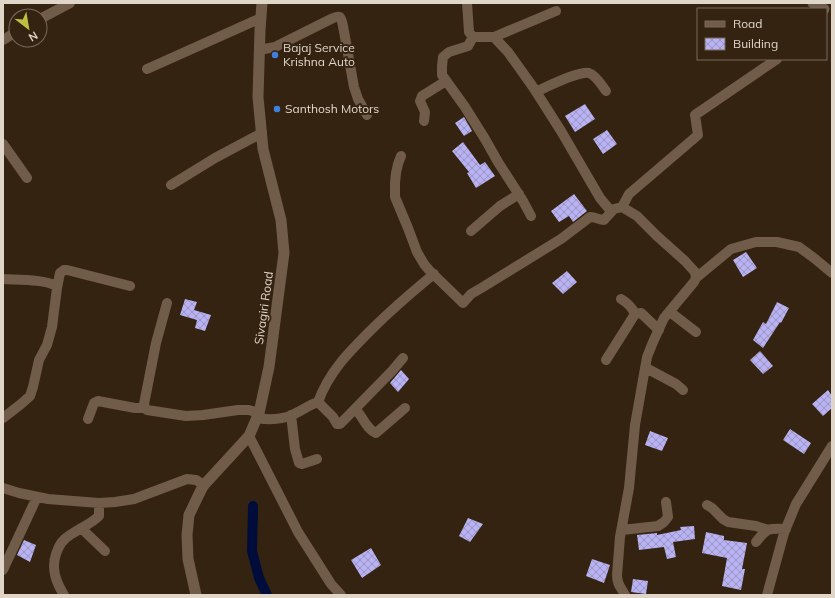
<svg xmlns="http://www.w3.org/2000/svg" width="835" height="598" viewBox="0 0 835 598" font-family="Mulish,sans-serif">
  <defs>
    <pattern id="building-cross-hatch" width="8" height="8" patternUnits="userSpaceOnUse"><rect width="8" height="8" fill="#b8b1f2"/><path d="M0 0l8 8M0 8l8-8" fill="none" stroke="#9b95c4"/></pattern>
  </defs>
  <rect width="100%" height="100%" fill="#352311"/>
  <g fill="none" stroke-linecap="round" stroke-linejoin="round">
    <path stroke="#000d3a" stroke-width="10" d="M253 506 252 551 259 578 267 595"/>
  </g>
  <path fill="url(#building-cross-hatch)" d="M585 104 595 119 575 132 565 116Z
    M464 117 472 131 464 136 455 123Z
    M607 130 617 144 603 154 593 139Z
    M463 142 480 165 485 162 495 176 476 188 467 173 469 172 452 151Z
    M574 194 587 211 573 222 569 216 559 222 551 211Z
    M746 252 757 268 743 277 733 260Z
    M567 271 577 282 563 294 552 283Z
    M185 299 197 302 194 310 211 315 205 331 195 328 197 320 180 315Z
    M777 302 789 308 781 323 780 322 763 348 753 340 763 322 766 324Z
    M760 351 773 366 763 374 750 360Z
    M401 370 409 379 398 392 390 383Z
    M828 390 832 396V408L823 416 812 404Z
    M790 429 811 443 804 454 783 440Z
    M650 431 668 438 662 451 645 445Z
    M468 518 483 524 470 542 459 536Z
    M694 526 695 539 673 542 676 557 667 559 664 547 639 550 637 535 657 533V535L681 530 680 527Z
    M706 532 724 536V540L747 543 742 569H745L741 590 722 586 727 558 702 553Z
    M24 540 36 545 30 562 17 555Z
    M371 548 381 565 362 578 351 560Z
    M592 559 610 565 604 583 586 576Z
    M633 579 648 581 646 594 631 592Z"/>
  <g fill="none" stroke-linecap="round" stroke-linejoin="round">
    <path stroke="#705c48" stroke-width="10" d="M467 3 469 32 473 37H494L508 52 533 87 561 131 600 198 610 210 622 207 637 216 657 236 685 261 695 272 696 278 694 282 664 318 653 342 647 357 635 425 629 488 620 537 617 575C617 585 621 587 625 595
      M40 19 70 3
      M473 37 468 46 449 52 443 57 442 66V75L465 107 485 139 498 162 523 201 531 216
      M494 37 556 11
      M3 40 16 32
      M259 50 275 47 331 19C341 14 341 17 343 26L354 87 358 99 367 115
      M147 69 261 18
      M536 92C546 87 579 71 589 73 596 75 602 86 606 91
      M424 121 425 112 420 101 422 96 446 81
      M3 144 27 178
      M401 156 398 164 396 173 395 183V197L408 228 417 252 424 264 429 270 463 303 471 294 483 287 561 239 590 217C596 217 599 220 604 220L614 209
      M171 185 215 158 262 133
      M622 207 629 194 698 135 695 115 777 59
      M471 231 500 206 519 194
      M696 278 731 249 756 242H777L799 247 814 258 832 273
      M3 279C19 280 43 279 57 286
      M621 299C628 303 632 307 635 314
      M167 303 156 343 144 404 145 408 147 410 186 416 203 415 238 410H249L259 413
      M670 312 696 332
      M606 360 635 314 641 313 659 330
      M646 368 676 384 683 390
      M318 402 333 417 337 424H340L347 417 392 371 403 358
      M355 409C363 416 366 429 376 433L405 408
      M291 415 295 449 299 463 302 464 317 459
      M3 418 21 404 30 396 33 387 39 360 47 345 52 327 57 288 60 273 64 270H67L130 286
      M257 418C269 420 280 420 292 415 301 411 309 405 318 402 329 372 348 353 370 331 390 311 412 292 434 274
      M88 419 94 403 98 401 135 408H145
      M249 436 298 532 331 584 341 595
      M3 488 19 493 48 499 99 503 115 502 134 499 187 479 196 480 204 485
      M707 505 712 508 723 519 728 522 756 526 768 530
      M81 528 105 551
      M622 530 658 526 664 522 668 517 666 502
      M756 542C767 528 768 528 786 529
      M3 570 37 497
      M64 595C56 582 51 569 56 554 59 545 62 540 70 535 80 528 91 524 99 516V503
      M767 595 784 533 796 504 832 446"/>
    <path stroke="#705c48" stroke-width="11" d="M813 3 824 9"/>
    <path stroke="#705c48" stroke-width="11" d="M196 595 188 559 187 535 189 515 201 490 204 485 249 436 259 413 269 367 284 253 281 220 263 149 258 97 260 30 262 3"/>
  </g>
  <g fill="#3f7fe0" stroke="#352311" stroke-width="1.5">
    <circle cx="275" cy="55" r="4"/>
    <circle cx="277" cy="109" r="4"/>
  </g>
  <g text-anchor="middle" stroke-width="4" stroke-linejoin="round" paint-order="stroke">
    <g font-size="12" fill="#e0d5c9" stroke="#352311" text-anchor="start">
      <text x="283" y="52">Bajaj Service<tspan x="283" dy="14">Krishna Auto</tspan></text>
      <text x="285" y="113">Santhosh Motors</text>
    </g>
    <g font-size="12" fill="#e0d5c9" stroke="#352311">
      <text transform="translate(264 308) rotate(-82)" y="4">Sivagiri Road</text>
    </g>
  </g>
  <rect width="835" height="598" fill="none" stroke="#e0d5c9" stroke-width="8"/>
  <rect x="697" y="8" width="130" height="52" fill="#352311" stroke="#796a5b"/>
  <rect x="705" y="21" width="20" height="6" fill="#705c48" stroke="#796a5b"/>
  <text x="733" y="28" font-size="12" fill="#e0d5c9">Road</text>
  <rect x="705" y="38" width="20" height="12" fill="url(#building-cross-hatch)" stroke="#796a5b"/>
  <text x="733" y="48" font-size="12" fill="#e0d5c9">Building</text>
  <g transform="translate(28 28) rotate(149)"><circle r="19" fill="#352311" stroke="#796a5b"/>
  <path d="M0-3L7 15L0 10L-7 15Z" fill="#bdbf43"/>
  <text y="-6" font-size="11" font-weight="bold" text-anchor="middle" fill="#e0d5c9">N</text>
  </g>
</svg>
